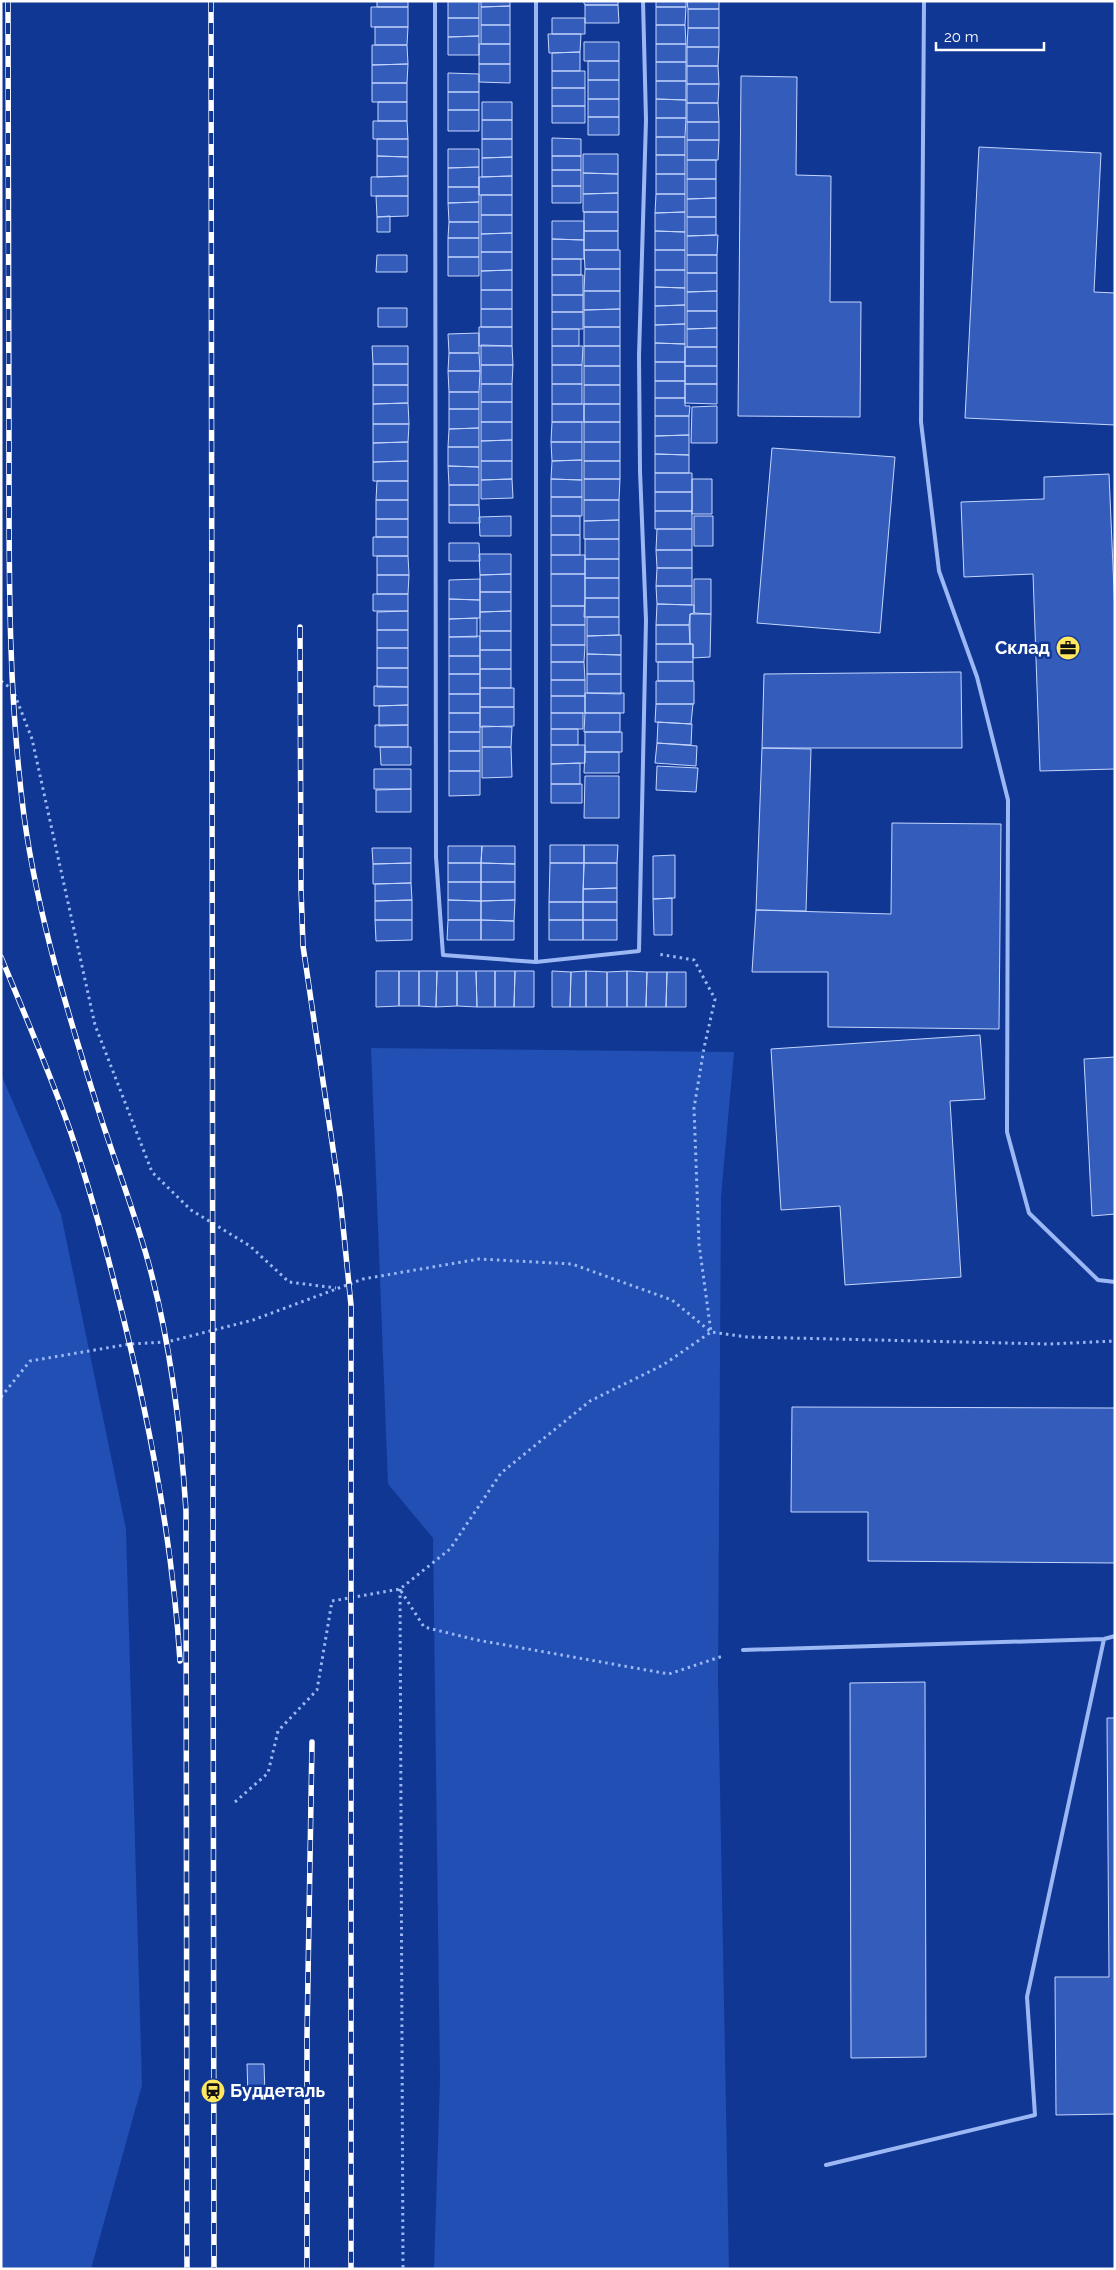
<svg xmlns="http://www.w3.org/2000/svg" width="1116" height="2270" viewBox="0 0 1116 2270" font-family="Raleway,sans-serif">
  <rect width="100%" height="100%" fill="#103794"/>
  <path fill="#214fb3" d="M371 1048 734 1052 721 1197 718 1681 729 2269H434L440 2080 433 1538 388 1484Z
    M1 1074 61 1214 126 1529 142 2085 91 2269H1Z"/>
  <path fill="#345dbb" stroke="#c4d6fe" d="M377 1H408V7H377Z
    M448 1H479V18H448Z
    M481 1H510V6L481 7Z
    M583 1H618V5H585Z
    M656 1H686V7H656Z
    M687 1H719V9H688Z
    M585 5H618L619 23H585Z
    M510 6V25H481V7Z
    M371 7H408V27H371Z
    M656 7H686L685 25H656Z
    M688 9H719V28H688Z
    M448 18H479V36L448 37Z
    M552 18H585V34H552Z
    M481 25H510V44H481Z
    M656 25H685L686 44H656Z
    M375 27H408L407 45H375Z
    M688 28H719V47H687Z
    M548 34H581L580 52 549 53Z
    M479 36V55H448V37Z
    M584 42H619V61H584Z
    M479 44H510V64H479Z
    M656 44H686V62H656Z
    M372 45H407L408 64 372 65Z
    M687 47H719L718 66H687Z
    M580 52V71H552V53Z
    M588 61H619V80H588Z
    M656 62H686V81H656Z
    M408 64 407 83H372V65Z
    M479 64H510V83L479 82Z
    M687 66H718L719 84H687Z
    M552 71H585V88H552Z
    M448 73 479 74V92H448Z
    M741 76 797 77 796 175 831 176 830 302H861L860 417 738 416Z
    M588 80H619V99H588Z
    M656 81H686V100L656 99Z
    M372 83H407V102H372Z
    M687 84H719L718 103H687Z
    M552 88H585V106H552Z
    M448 92H479V110H448Z
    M588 99H619V117H588Z
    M656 99 686 100V118H656Z
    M378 102H407V121H378Z
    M482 102H512V120H482Z
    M687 103H718L719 122H687Z
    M552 106H585V123H552Z
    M448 110H479V131H448Z
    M588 117H619V135H588Z
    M656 118H686L685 137H656Z
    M482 120H512V139H482Z
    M373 121H407L408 139H373Z
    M687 122H719V140H687Z
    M656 137H685V155H656Z
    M552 138 581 139V156H552Z
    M377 139H408V157L377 156Z
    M482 139H512V157L482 158Z
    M687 140H719L718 160H687Z
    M979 147 1101 153 1094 292 1115 293V425L965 418Z
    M448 149H479V167L448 168Z
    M583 154H618V174L583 173Z
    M656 155H685V174H656Z
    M377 156 408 157V176L377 177Z
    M552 156H581V170H552Z
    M512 157V176L482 177V158Z
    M687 160H716V179H687Z
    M479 167V187H448V168Z
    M552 170H581V186H552Z
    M583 173 618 174V193L583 194Z
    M656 174H685V194H656Z
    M408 176V196H371V177Z
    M512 176V195H479V177Z
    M687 179H716V198L687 199Z
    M552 186H581V203H552Z
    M448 187H479V202L448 203Z
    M618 193V212H583V194Z
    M656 194H685V212L655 213Z
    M481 195H512V215H481Z
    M376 196H408V216L377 217Z
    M716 198V217H687V199Z
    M479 202V222H449L448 203Z
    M584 212H618V231H584Z
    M685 212V232L655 231V213Z
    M481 215H512V233L481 234Z
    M390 216V232H377V217Z
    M687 217H716V235L687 236Z
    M552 221H584V240L552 239Z
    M449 222H479V238H448Z
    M584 231H618V250H584Z
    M655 231 685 232V250H655Z
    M512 233V252H481V234Z
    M718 235 717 255H687V236Z
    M448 238H479V257H448Z
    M552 239 584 240V259H552Z
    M584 250H620V269H585Z
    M655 250H685V270H655Z
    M481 252H512V270L481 271Z
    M377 255H407V272H376Z
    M687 255H717V273H687Z
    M448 257H479V276H448Z
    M552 259H581V275H552Z
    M585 269H620V291H584Z
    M512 270V290H481V271Z
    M655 270H685V288L655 287Z
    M687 273H717V291L687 292Z
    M552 275H583V295H552Z
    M655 287 685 288V305L655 306Z
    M481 290H512V309H481Z
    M584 291H620V309L584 310Z
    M717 291V311H687V292Z
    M552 295H583V312H552Z
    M685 305V324L655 325V306Z
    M378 308H407V327H378Z
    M481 309H512V327H481Z
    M620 309V327H584V310Z
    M687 311H717V328L687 329Z
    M552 312H583V329H552Z
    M685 324V344L655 343V325Z
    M479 327H512V346H479Z
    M584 327H620V346H584Z
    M717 328V347H687V329Z
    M552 329H579V346H552Z
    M479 333V353H449L448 334Z
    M655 343 685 344V362H655Z
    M481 345 512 346 513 365H481Z
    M372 346H408V364H373Z
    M552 346H583L582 365H552Z
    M584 346H620V366H584Z
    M685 347H717V366H685Z
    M449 353H479L480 371H448Z
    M655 362H685V381H655Z
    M373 364H408V385H373Z
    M481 365H513L512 384H481Z
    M552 365H582V384H552Z
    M584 366H620V385H584Z
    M685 366H717V384H685Z
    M448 371H480L479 392H449Z
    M655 381H685V398H655Z
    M481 384H512V402H481Z
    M552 384H582V404H552Z
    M685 384H717V404L685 403Z
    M373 385H408V403L373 404Z
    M584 385H620V404H584Z
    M449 392H479V409H449Z
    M655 398H685V406H690L689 416H655Z
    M481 402H512V422H481Z
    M408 403 409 424H373V404Z
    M552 404H584V422H552Z
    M584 404H620V422H584Z
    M717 406V443H691L692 407Z
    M449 409H479V428L449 429Z
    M655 416H689V435L655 436Z
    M481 422H512V440L481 441Z
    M552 422H582V442H551Z
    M584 422H620V442H584Z
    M373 424H409L408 442 373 443Z
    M479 428V447H448L449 429Z
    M689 435V455L655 454V436Z
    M512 440V461H481V441Z
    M408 442V461L373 462V443Z
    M551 442H582V460L552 461Z
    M584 442H620V461H584Z
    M448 447H479V467L448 466Z
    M772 448 895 457 880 633 757 623Z
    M655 454 689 455V473H655Z
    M582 460V480L551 479 552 461Z
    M408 461V481H373V462Z
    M481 461H512V479L481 480Z
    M584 461H620V479H584Z
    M448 466 479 467V485H449Z
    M655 473H692V492H655Z
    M1109 474 1115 613V769L1040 771 1033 574 964 577 961 502 1044 499V477Z
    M512 479 513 498 481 499V480Z
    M551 479 582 480V497H551Z
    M584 479H620L619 500H584Z
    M692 479H712V514H692Z
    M377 481H408V500H376Z
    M449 485H479V505H449Z
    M655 492H692V511H655Z
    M551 497H582V516H551Z
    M376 500H408V519H376Z
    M584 500H619V520L584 521Z
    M449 505H479L480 523H449Z
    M655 511H692V529H655Z
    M511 516V536H480L479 517Z
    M551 516H580V535H551Z
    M694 516H713V546H694Z
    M376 519H408V537H376Z
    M619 520V539H584V521Z
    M657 529H692V550H656Z
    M551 535H580V555H551Z
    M373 537H408V556H373Z
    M585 539H619V559H585Z
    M449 543H479L480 561H449Z
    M656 550H692V568H657Z
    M479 554H511V574L480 575Z
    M551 555H585V574H551Z
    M377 556H408L409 575H377Z
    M585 559H619V578H585Z
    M657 568H692V586H656Z
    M511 574V592H480V575Z
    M551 574H585V606H551Z
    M377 575H409L408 594H377Z
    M585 578H619V598H585Z
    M480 579V600L449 599V580Z
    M694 579H711V614L694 613Z
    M656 586H692V605L657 604Z
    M480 592H511V611L480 612Z
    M373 594H408V611H373Z
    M585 598H619V617H584Z
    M449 599 480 600V618L449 619Z
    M657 604 694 605V613L690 614 689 625H656Z
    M551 606H585V625H551Z
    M408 611V630H377V612Z
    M511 611V631H480V612Z
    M690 614H711L710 657 693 658V644H690Z
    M587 617H619V635L587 636Z
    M477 618V637H449V619Z
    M551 625H585V645H551Z
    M656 625H689L690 644H656Z
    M377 630H408V648H377Z
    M480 631H511V650H480Z
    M621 635V655L587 654V636Z
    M480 636V656H449V637Z
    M656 644H693V662H656Z
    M551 645H585L584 662H551Z
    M377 648H408V668H377Z
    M480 650H511V669H480Z
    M587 654 621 655V674H587Z
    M449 656H480V674H449Z
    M551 662H584L585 680H551Z
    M658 662H693V681H658Z
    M377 668H408V687H377Z
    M480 669H511V688H480Z
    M961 672 962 748H762L764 674Z
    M449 674H480V694H449Z
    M587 674H621V694L587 693Z
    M551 680H585V696H551Z
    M656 681H694V704H656Z
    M374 686 408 687V705L374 706Z
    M480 688H514V707H480Z
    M585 693H624V713H585Z
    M449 694H480V713H449Z
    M551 696H585V713H551Z
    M656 704H693L691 724 655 722Z
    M408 705V725L379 726V706Z
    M480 707H514V726L480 727Z
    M449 713H480V732H449Z
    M551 713H583V729H551Z
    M585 713H620V732H584Z
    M658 722 692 724 691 745 657 743Z
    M375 725H408V747H375Z
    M482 726 512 727 511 747H482Z
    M551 729H578V745H551Z
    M449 732H480V751H449Z
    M585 732H622V752H585Z
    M657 743 697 746 696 766 655 763Z
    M551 745H585V763L551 764Z
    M380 747H411V765H381Z
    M482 747H511L512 777 482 778Z
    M762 748 811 749 806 911 756 910Z
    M449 751H480V771H449Z
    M585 752H619V773H584Z
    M580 763V784H551V764Z
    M657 766 698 768 696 792 656 790Z
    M374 769H411V789H374Z
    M449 771H480V795L449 796Z
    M585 776H619V818H584Z
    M551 784H582V803H551Z
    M411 789V812H376V790Z
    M892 823 1001 824 999 1029 828 1027V972H752L756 910 891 914Z
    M550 845H584V863H550Z
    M584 845H618L617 863H584Z
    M448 846H482L481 863H448Z
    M482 846H515V864L481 863Z
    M372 848H411V863L373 864Z
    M675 855V898L653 899V856Z
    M411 863V883L373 884V864Z
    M448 863H481V882H448Z
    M481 863 515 864V882H481Z
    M550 863H584L583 902H549Z
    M584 863H617V888L583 889Z
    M448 882H481V901L448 900Z
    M481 882H515V900L481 901Z
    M411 883 412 900 375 901V884Z
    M617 888V902H583V889Z
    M672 898V935H654L653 899Z
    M412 900V920H375V901Z
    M448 900 481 901V920H448Z
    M515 900 514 921 481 920V901Z
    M549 902H583V920H549Z
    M583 902H617V920H583Z
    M375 920H412V940L376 941Z
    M448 920H481V940H447Z
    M481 920 514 921V940H481Z
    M549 920H583V940H549Z
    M583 920H617V940H583Z
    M376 971H399V1006L376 1007Z
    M399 971H419V1006H399Z
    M419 971H437L436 1007 419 1006Z
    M437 971H457V1006L436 1007Z
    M457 971H476L477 1007 457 1006Z
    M476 971H495V1007H477Z
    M495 971H515L514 1007H495Z
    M515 971H534V1007H514Z
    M552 971 571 972 570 1007H552Z
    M586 971 607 972V1007H586Z
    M586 971V1007H570L571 972Z
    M627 971 647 972 646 1007H627Z
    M627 971V1007H607V972Z
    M647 972H667L666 1007H646Z
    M667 972H686V1007H666Z
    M980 1035 985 1099 950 1101 961 1277 845 1285 840 1206 781 1210 771 1049Z
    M1115 1057V1214L1092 1216 1084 1059Z
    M792 1407 1115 1408V1563L868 1561V1512H791Z
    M925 1682 926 2057 851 2058 850 1683Z
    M1107 1718H1115V2114L1056 2115 1055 1977H1109Z
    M247 2064H264L265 2095H248Z"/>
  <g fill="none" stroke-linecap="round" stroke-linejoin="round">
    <path stroke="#9cb8f4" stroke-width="3" stroke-dasharray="2.5 4" stroke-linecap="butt" d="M1 681 13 690 32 739 95 1025 152 1172 191 1210 250 1246 289 1282 336 1288
      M1 1397 30 1361 130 1344 167 1342 253 1320 363 1279 479 1259 572 1264 672 1300 711 1332 747 1337 1049 1344 1115 1341
      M400 1589 403 2269
      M401 1591 424 1627 477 1640 669 1674 723 1656
      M235 1802 268 1773 278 1731 317 1690 332 1601 400 1589 450 1549 501 1473 590 1401 663 1365 711 1332 699 1244 694 1108 704 1048 715 999 694 960 658 954"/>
    <path stroke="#9cb8f4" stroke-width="4" d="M435 1 436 857 443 955 536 962 639 951 646 620 640 471 639 356 646 120 643 1
      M924 1 921 422 939 571 977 677 1008 800 1007 1132 1029 1213 1098 1280 1115 1282
      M536 962V1
      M743 1650 1104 1639 1115 1636
      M826 2165 1035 2115 1027 1997 1104 1639"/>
    <defs>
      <path id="rail" d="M8 1C8 150 8 299 9 448 9 571 8 694 24 816 38 918 69 1017 100 1115 117 1168 138 1221 152 1276 172 1353 181 1432 186 1511L187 2269
        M211 1 214 2269
        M300 627 301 889 303 946 340 1196 351 1305V2269
        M1 957C25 1015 50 1073 71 1133 88 1183 102 1234 115 1285 147 1408 172 1533 180 1661
        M307 2269V2036L312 1742"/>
    </defs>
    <use href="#rail" stroke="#fff" stroke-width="5.5"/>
    <use href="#rail" stroke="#103794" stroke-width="4" stroke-dasharray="11" stroke-linecap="butt"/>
  </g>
  <defs>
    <symbol id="office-disc" viewBox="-11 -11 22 22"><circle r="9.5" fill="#ffe75f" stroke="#103794"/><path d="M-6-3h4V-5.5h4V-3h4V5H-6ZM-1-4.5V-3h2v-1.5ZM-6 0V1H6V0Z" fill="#111"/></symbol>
    <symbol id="station-disc" viewBox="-11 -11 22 22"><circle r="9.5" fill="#ffe75f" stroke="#103794"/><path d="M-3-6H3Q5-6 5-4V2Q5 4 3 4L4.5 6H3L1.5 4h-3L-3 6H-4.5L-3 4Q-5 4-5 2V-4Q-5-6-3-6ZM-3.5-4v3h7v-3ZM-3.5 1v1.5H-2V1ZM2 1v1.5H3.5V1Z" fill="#111"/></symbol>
  </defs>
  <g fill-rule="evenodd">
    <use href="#office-disc" x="1054" y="634" width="28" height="28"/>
    <use href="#station-disc" x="199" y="2077" width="28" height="28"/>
  </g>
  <g text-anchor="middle" stroke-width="5" stroke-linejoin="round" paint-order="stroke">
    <g font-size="18" font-weight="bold" fill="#fff" stroke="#103794" text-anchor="end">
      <text x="1050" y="654">Склад</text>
      <text x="230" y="2097" text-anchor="start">Буддеталь</text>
    </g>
  </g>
  <rect width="1116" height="2270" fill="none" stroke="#ffffff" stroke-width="5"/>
  <path d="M936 42v8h108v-8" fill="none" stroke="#ffffff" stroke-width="2.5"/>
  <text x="944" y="42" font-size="15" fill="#ffffff" stroke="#103794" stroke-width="4" paint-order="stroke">20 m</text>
</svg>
